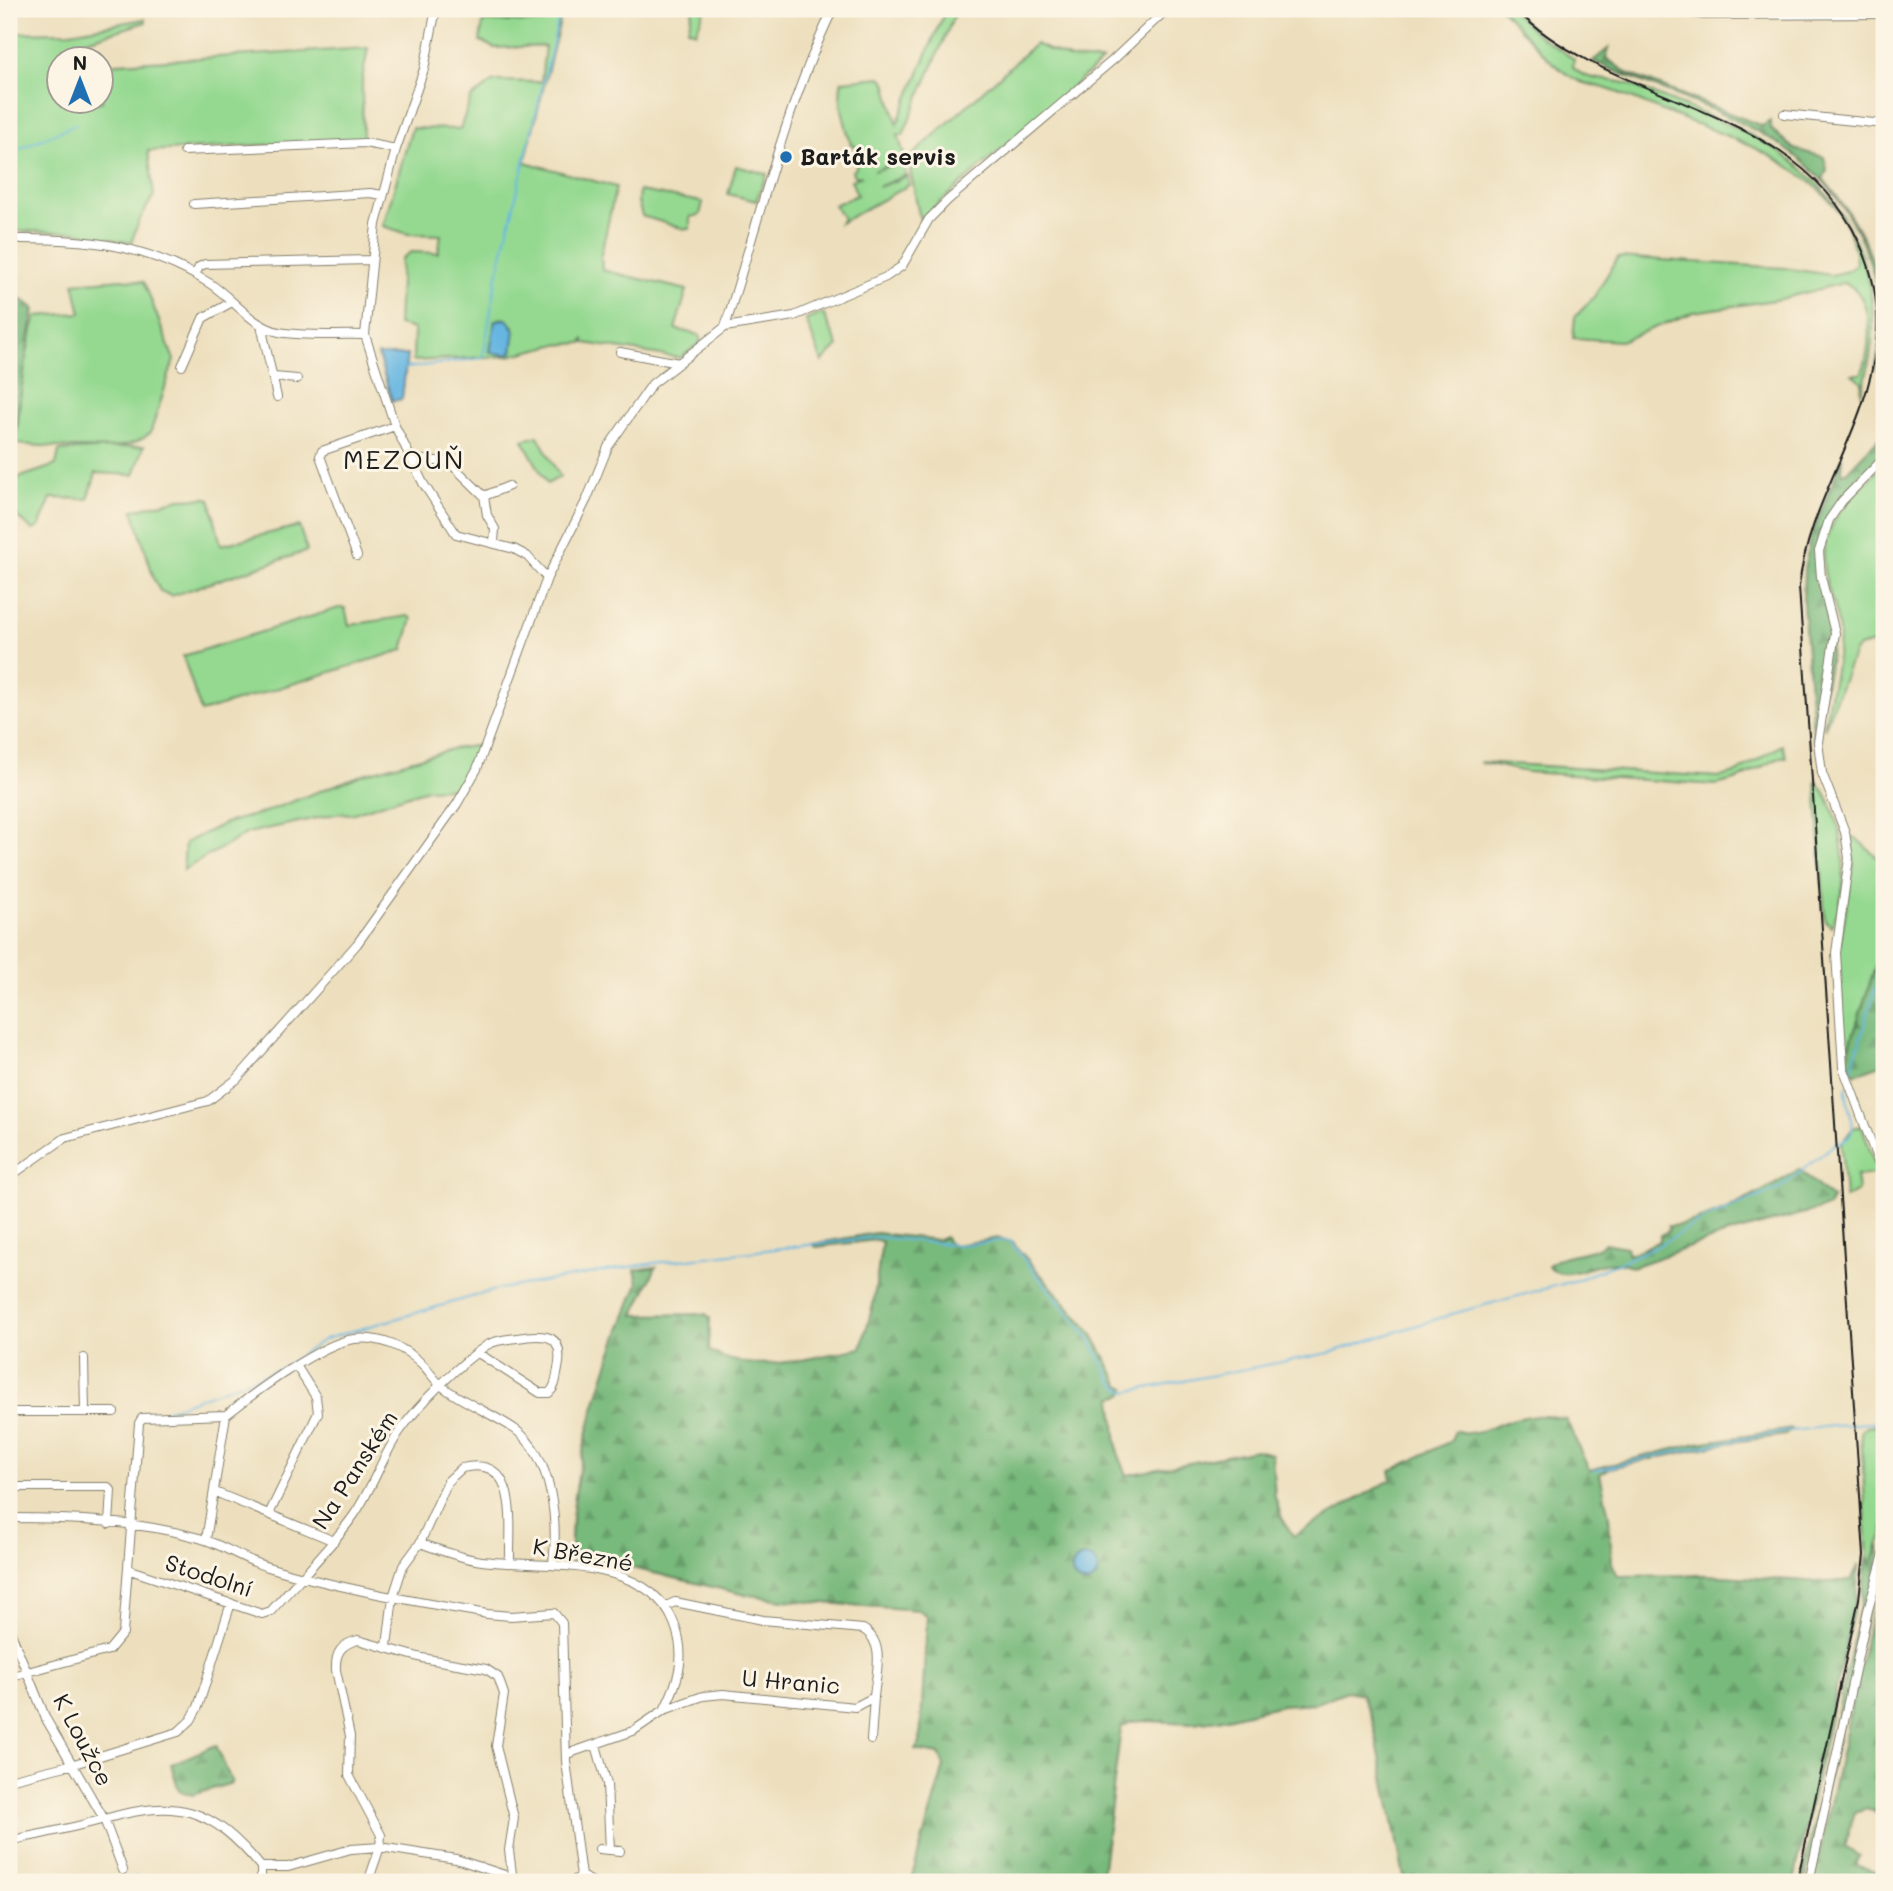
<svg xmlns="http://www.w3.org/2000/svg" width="1893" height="1891" viewBox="0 0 1893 1891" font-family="Mali,sans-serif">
  <defs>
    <pattern id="forest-firs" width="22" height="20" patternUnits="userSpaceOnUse" patternTransform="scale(1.75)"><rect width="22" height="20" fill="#78b97b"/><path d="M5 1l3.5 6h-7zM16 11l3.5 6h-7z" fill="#679e6a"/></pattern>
  </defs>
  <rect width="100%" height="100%" fill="#fcf5e5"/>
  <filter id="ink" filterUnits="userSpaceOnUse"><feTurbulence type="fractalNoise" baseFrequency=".0143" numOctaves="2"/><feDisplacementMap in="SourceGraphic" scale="14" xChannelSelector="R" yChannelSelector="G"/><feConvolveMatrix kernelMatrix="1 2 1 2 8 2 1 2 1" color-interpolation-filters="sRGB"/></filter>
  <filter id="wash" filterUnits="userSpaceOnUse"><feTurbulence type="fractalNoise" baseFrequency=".00686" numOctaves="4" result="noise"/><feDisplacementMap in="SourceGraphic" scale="28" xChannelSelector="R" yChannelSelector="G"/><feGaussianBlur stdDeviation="1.57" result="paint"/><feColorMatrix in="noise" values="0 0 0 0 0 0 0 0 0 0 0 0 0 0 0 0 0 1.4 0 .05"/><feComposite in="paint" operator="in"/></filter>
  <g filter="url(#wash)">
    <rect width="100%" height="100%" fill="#eddfbd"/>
    <path fill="#95d991" stroke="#587a56" stroke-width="2" fill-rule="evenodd" d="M486 9H563L525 162 616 187 601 254 602 270 687 290 675 329 699 335 701 342 680 358 584 343V340L582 343 554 345 509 356 413 361 414 329 398 325 401 259 411 252 438 253 441 235 408 234 383 226 412 128 460 129 471 98 494 81 541 82 545 46 494 48 480 41 483 21 544 23 485 19ZM503 318 514 326 512 352H490L495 320Z
      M693 9H705L696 32 688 29Z
      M946 9H957L903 135 898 134 905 158 874 171 903 162 906 175 878 187 908 176 909 185 840 223 843 218 834 205 857 195 851 180 862 176H854L852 171 856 168V147L851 145C847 129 836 97 842 81L881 77 886 82 897 124Z
      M1501 9H1511L1537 34 1574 59 1573 67C1588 84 1612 77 1632 85 1680 106 1734 122 1778 151 1861 206 1892 300 1861 394L1862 382 1852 374H1861C1872 352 1875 290 1843 283L1781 299 1694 312 1621 341 1573 338 1575 317 1594 297 1618 257 1784 268 1831 275 1847 271 1856 265C1854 180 1747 143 1683 119 1656 110 1631 96 1604 88 1596 85 1587 85 1579 81 1552 69 1523 30 1501 9Z
      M145 19 146 22 87 40 93 59 60 60V102H102V64L368 48 362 80 363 140 148 151 154 195 139 221 131 243 75 232 9 231V33L70 32Z
      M1035 44 1071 59 1102 61 920 220 908 159Z
      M736 166 767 174 756 201 728 194Z
      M639 191 703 202 700 215 690 217V229H684L642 216 638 202Z
      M122 279 144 282 174 360 151 431C133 458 48 446 16 444L23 367 36 316 81 313 74 283Z
      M823 313 838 346 822 362 806 320Z
      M538 436 560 477 547 484 523 440Z
      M144 446 134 475 96 473 88 499 51 498 39 527 33 530 9 510V481L56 465 59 451Z
      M1884 464V640L1859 647 1854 652 1824 729C1828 698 1839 665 1839 633 1838 613 1829 595 1825 576 1814 527 1854 495 1884 464Z
      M206 498 210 499 221 545 299 526 307 551 171 596 160 591 154 579 133 510 180 499Z
      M339 608H345L349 625 408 616 412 619 403 650 201 712 183 656Z
      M481 745 456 788 427 789 351 814 340 813 248 833 183 870 185 843 225 823 262 813 367 773 452 749Z
      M1782 745 1787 757H1781L1739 779 1716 785 1527 772 1479 762 1719 777 1736 773Z
      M1816 781C1845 811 1853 890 1831 926L1825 920Z
      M1850 837 1856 838 1884 864V939L1850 1045 1844 1042 1838 954 1854 865Z
      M1862 1126 1879 1177 1873 1174 1856 1176 1858 1191 1845 1198 1841 1144 1853 1128Z
      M1884 1425V1530L1871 1565 1868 1563 1861 1431 1866 1427Z"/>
    <path fill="url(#forest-firs)" stroke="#4a6a4c" stroke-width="2" d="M1609 48 1606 58 1627 73 1762 126 1771 121V129L1794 149 1824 157 1827 170 1823 179C1861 224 1884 270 1884 329 1884 345 1885 357 1879 371L1876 366C1893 275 1849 184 1769 138 1714 106 1650 88 1593 61Z
      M12 293 34 308 13 445H9V317L13 311 9 307V295Z
      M1884 433V453C1849 489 1806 523 1818 579 1821 597 1831 617 1831 636 1831 671 1819 708 1814 742L1803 603 1804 569 1810 540 1843 456 1842 473 1846 472Z
      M1884 939V1064L1855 1074 1846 1058Z
      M1799 1169 1832 1199 1828 1207 1724 1235 1632 1267C1605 1251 1567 1288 1548 1266 1563 1250 1588 1257 1605 1243L1626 1247 1628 1255 1660 1241V1236L1669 1230 1668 1226C1700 1226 1772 1188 1799 1169Z
      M876 1233 938 1240 945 1237 948 1243 955 1245 999 1238 1012 1242 1092 1333 1120 1385 1126 1388 1123 1395 1112 1398 1118 1453 1127 1475 1256 1450 1272 1454 1275 1497 1282 1518 1293 1536 1392 1479 1390 1471 1451 1441 1455 1430C1474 1439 1497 1423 1515 1419 1531 1415 1550 1415 1566 1419L1589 1470 1698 1443 1793 1429 1785 1435 1726 1443 1610 1468 1600 1474 1609 1516 1612 1563 1618 1576 1705 1575 1826 1582 1852 1580 1859 1564 1856 1598 1794 1882H1405L1373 1722 1362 1694 1347 1691 1316 1703 1282 1705 1218 1720 1193 1723 1146 1721 1131 1722 1121 1728 1101 1882 914 1880 912 1876 944 1766 939 1754 915 1750 920 1743 927 1616 918 1610 783 1600 742 1594 607 1562 574 1564 571 1553C569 1469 607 1360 638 1283L635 1270 656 1267 634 1315 706 1314 710 1318 709 1350C753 1378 815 1356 861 1348L873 1305 882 1242 876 1240 816 1247 813 1244Z
      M1879 1545 1880 1557 1805 1882H1801L1862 1599 1867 1555 1871 1565Z
      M1884 1568V1817L1867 1808 1854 1812 1844 1847 1860 1856 1856 1865 1881 1873 1884 1859V1882H1813L1872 1611Z
      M216 1745 232 1783 192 1795 179 1791 171 1764Z"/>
    <path fill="#66b6e1" stroke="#41697e" stroke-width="2" d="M507 319 515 330 512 352 507 355 490 352 495 320Z
      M378 355H407L402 399 392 401Z
      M1072 1570a13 13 0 1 1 26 0a13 13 0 1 1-26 0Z"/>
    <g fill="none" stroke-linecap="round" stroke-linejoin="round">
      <path stroke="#66b6e1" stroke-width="2" d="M9 153 77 124
        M406 368 483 358 496 280 561 9
        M1849 1077 1884 959
        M167 1410 281 1368 325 1339 499 1289 654 1263 877 1237 958 1245 1008 1240 1089 1338 1113 1383 1126 1392 1329 1353 1459 1312 1577 1280 1654 1248 1704 1219 1779 1189 1836 1143C1869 1137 1841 1103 1847 1086
        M1593 1471C1689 1448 1786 1427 1884 1422
        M114 1882 137 1877"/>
    </g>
  </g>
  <g filter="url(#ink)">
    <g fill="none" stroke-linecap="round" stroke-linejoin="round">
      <defs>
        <path id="minor" d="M436 9 424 69 396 149 376 224 365 335 395 426 423 483 456 534 514 549 527 556 547 578
          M1663 9 1704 15 1884 14
          M1784 114 1884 124
          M184 151 365 143 396 149
          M194 204 370 193 383 195
          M9 239C84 238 144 243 209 283 233 298 251 326 279 332 306 337 337 334 365 335
          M195 275 199 267 205 264 370 260
          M261 325 277 397
          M725 327C759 220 784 111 833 9
          M620 352 679 363
          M182 366 203 318 232 302
          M274 377 297 379
          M1884 458 1842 501 1829 520 1819 551 1821 577 1835 633 1818 742 1822 773 1845 832 1849 858 1836 953 1843 1067 1884 1177
          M411 459 449 462 484 496 487 515 495 529 494 542
          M484 496 509 486
          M357 556 320 456 322 451 395 426
          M9 1177 65 1138 208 1101 237 1079 357 944 457 804 477 769 547 578 587 499 608 447 652 384 725 327 794 316 886 277 902 266 929 219 948 200 1113 60 1167 9
          M84 1358 85 1412
          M9 1412H114
          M9 1487H108L111 1490 109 1524
          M215 1492 334 1541
          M270 1512 318 1413 316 1397 297 1367
          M9 1518C71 1518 139 1521 199 1538 224 1545 244 1560 268 1567 339 1589 414 1601 487 1614L511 1616 554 1613 562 1623 566 1761 581 1876
          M206 1540 226 1415C254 1393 321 1343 354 1339 381 1336 407 1348 425 1367 431 1374 436 1382 443 1387 466 1404 493 1414 516 1430 553 1458 558 1522 553 1564
          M420 1543C440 1550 460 1558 482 1561 542 1568 647 1555 674 1623 687 1655 679 1681 664 1710
          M130 1570 262 1614 271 1611C299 1579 329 1550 354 1515 372 1489 382 1457 400 1431 420 1403 458 1365 487 1345 495 1340 508 1339 517 1338 546 1333 565 1334 558 1369 556 1378 556 1387 549 1393H540L478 1353
          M9 1628 46 1719 104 1819 123 1870
          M387 1646 393 1597 403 1566 420 1543 448 1481 462 1468C521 1454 509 1526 510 1562
          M9 1677 109 1650 123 1633 139 1423 142 1418 226 1415
          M871 1740 874 1697
          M596 1745 607 1784 610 1850
          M567 1754 633 1731 664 1710 703 1696 723 1694 855 1707 874 1697C876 1673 886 1643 863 1629L763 1620 675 1602 666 1606
          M9 1780 74 1764 178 1732 191 1720 198 1707 231 1603
          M9 1841C40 1834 73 1828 104 1819 177 1798 212 1807 261 1867V1882
          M599 1849 620 1851
          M261 1867H288L351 1849 380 1847 456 1859 526 1882
          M581 1876 593 1882
          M368 1882 380 1847 381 1835 349 1775 350 1736 336 1670C335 1653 341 1644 358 1640L422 1658 486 1669 498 1677 504 1694 496 1746 514 1818 509 1850 513 1882
          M572 1882 581 1876
          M1809 1882 1868 1610 1884 1554"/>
      </defs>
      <use href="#minor" stroke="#847e6c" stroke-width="10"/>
      <use href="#minor" stroke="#fff" stroke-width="8"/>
      <path stroke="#1c1c1c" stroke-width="2" d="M1515 9C1616 109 1794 101 1859 242 1874 274 1880 309 1876 345 1867 430 1808 501 1799 587L1864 1555 1859 1599 1797 1882"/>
    </g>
  </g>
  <circle fill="#1f6fb2" stroke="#fcf5e5" stroke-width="2.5" cx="786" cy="157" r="7"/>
  <g text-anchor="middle" stroke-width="6" stroke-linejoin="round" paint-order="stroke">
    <g font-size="23" font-weight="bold" fill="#1c1c1c" stroke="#fcf5e5" text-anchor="start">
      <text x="800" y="165">Barták servis</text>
    </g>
    <g font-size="23" fill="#1c1c1c" stroke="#fcf5e5">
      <text transform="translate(355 1470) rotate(-57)" y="8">Na Panském</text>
      <text transform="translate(583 1555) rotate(10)" y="8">K Březné</text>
      <text transform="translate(209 1576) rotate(18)" y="8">Stodolní</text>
      <text transform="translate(791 1682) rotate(5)" y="8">U Hranic</text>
      <text transform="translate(83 1740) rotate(62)" y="8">K Loužce</text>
    </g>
    <g font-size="26" letter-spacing="2" fill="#1c1c1c" stroke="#fcf5e5">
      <text x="404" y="469">MEZOUŇ</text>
    </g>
  </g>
  <rect width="1893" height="1891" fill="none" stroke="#fcf5e5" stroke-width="35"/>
  <g transform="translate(80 80)"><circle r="33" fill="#fcf5e5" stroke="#a29e95" stroke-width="2"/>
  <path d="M0-5L12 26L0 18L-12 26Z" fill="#1f6fb2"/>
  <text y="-10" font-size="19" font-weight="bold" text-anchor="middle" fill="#1c1c1c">N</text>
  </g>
</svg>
